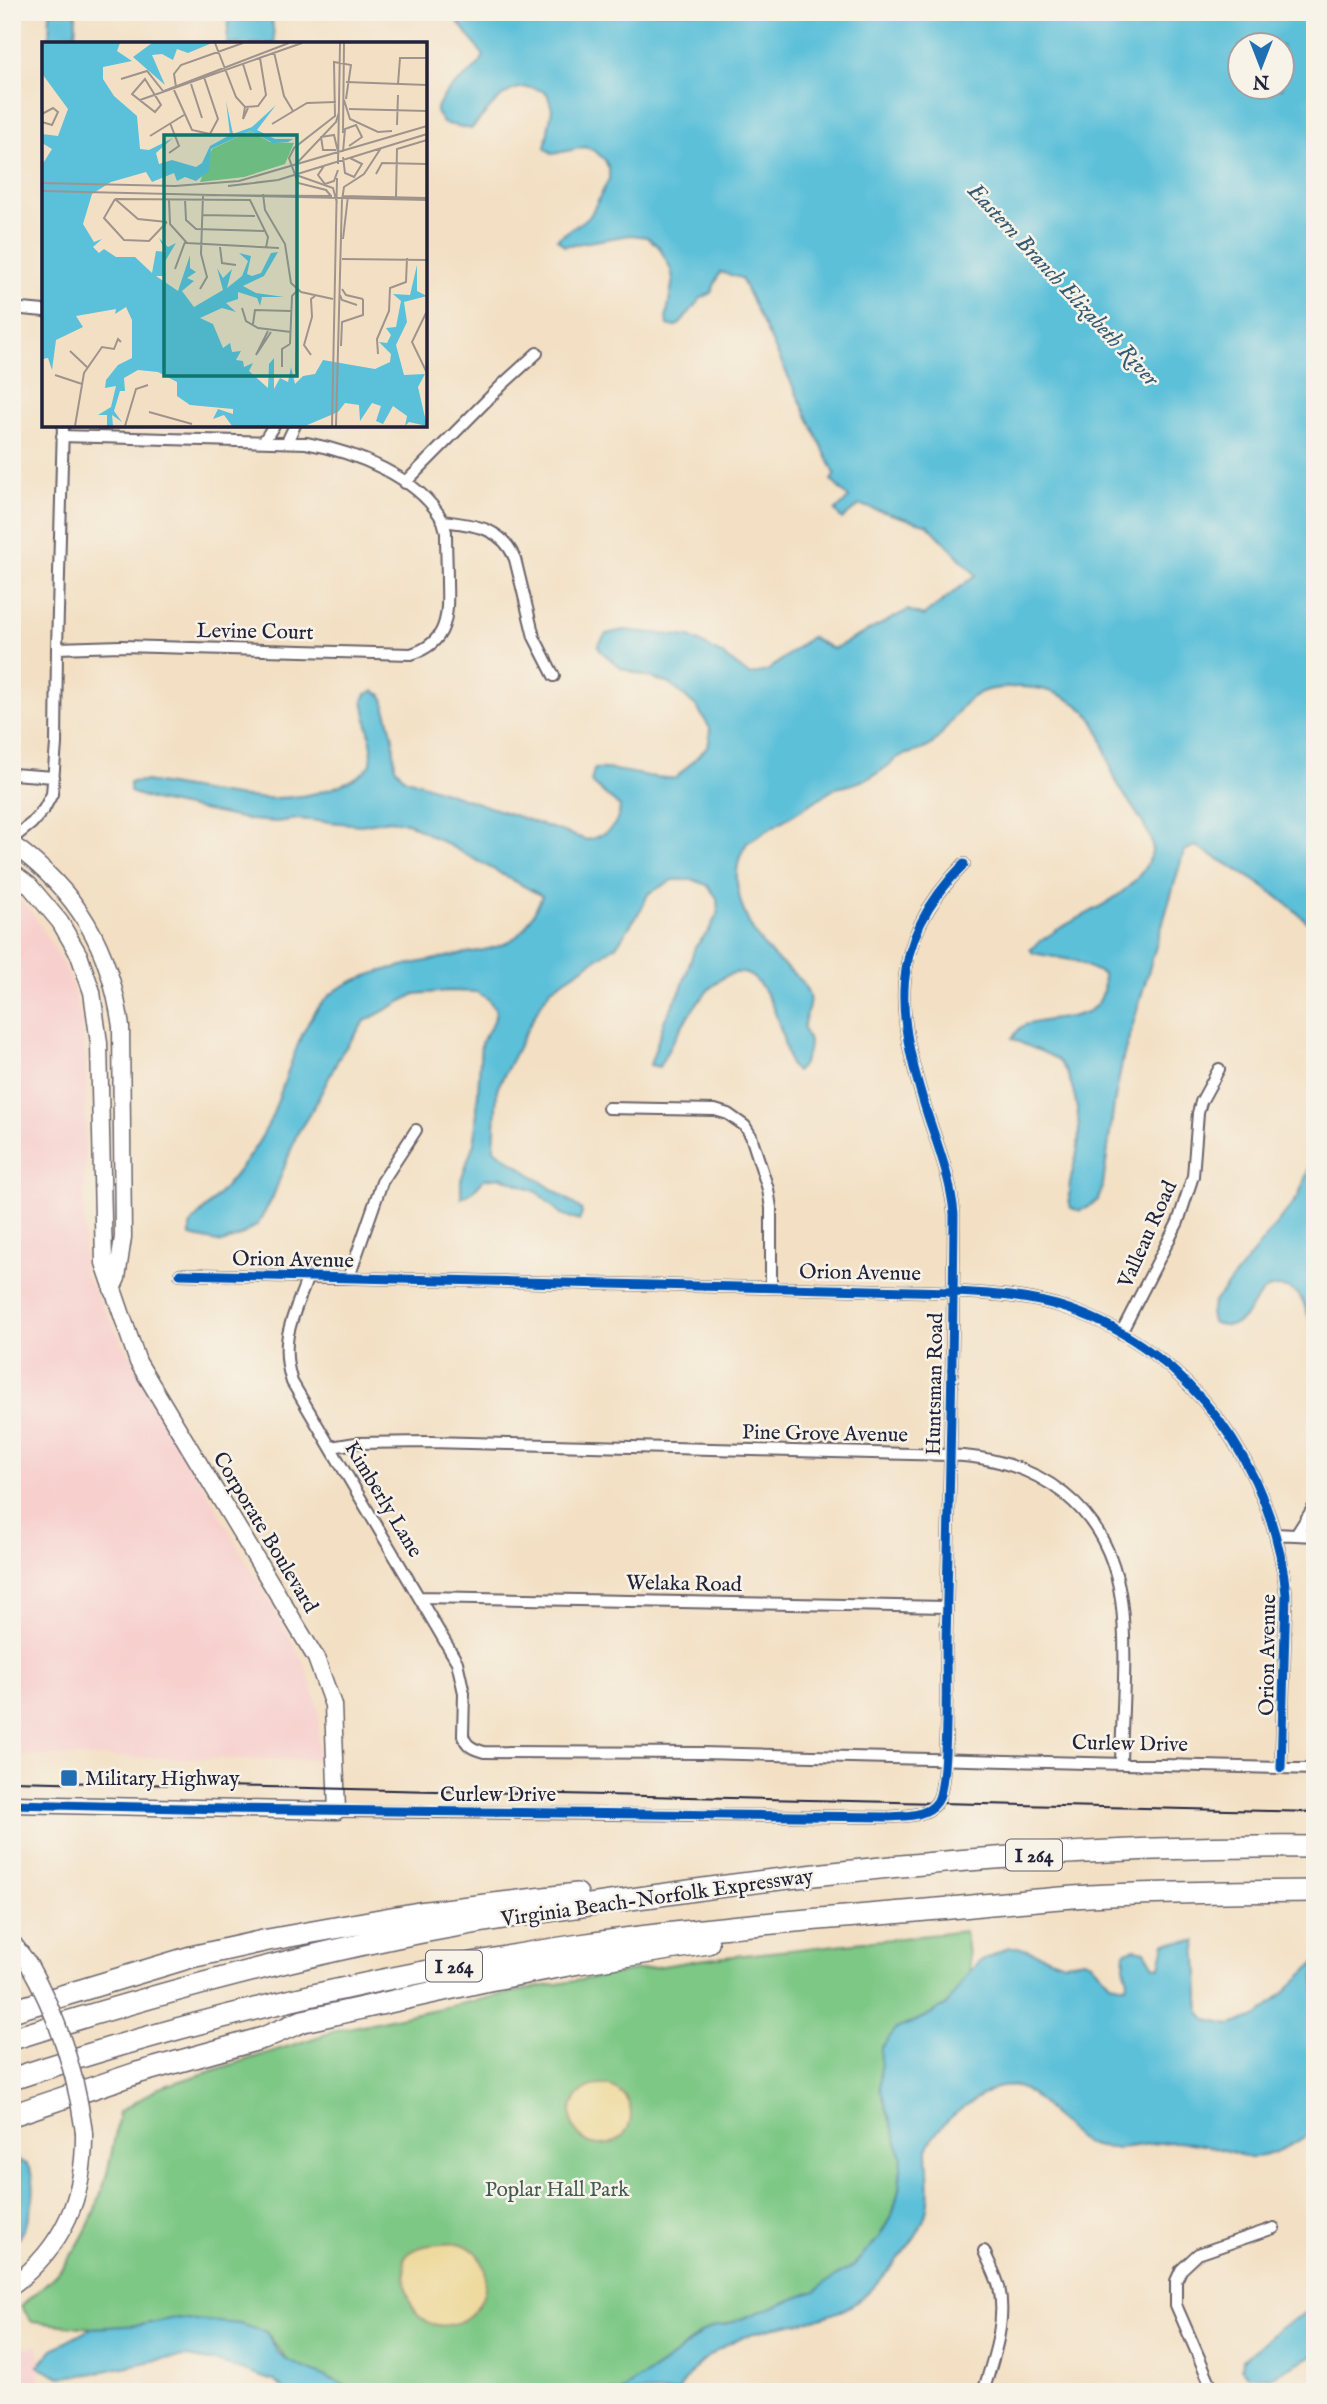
<svg xmlns="http://www.w3.org/2000/svg" width="1327" height="2404" viewBox="0 0 1327 2404" font-family="'IM FELL English',serif">
  <rect width="100%" height="100%" fill="#f7f3e8"/>
  <filter id="ink" filterUnits="userSpaceOnUse"><feTurbulence type="fractalNoise" baseFrequency=".0143" numOctaves="2"/><feDisplacementMap in="SourceGraphic" scale="14" xChannelSelector="R" yChannelSelector="G"/><feConvolveMatrix kernelMatrix="1 2 1 2 8 2 1 2 1" color-interpolation-filters="sRGB"/></filter>
  <filter id="wash" filterUnits="userSpaceOnUse"><feTurbulence type="fractalNoise" baseFrequency=".00686" numOctaves="4" result="noise"/><feDisplacementMap in="SourceGraphic" scale="28" xChannelSelector="R" yChannelSelector="G"/><feGaussianBlur stdDeviation="1.57" result="paint"/><feColorMatrix in="noise" values="0 0 0 0 0 0 0 0 0 0 0 0 0 0 0 0 0 1.4 0 .05"/><feComposite in="paint" operator="in"/></filter>
  <g filter="url(#wash)">
    <rect width="100%" height="100%" fill="#f3e0c4"/>
    <path fill="#f7d0ce" d="M12 893 31 911 53 945 69 976 82 1020 86 1064 84 1273 306 1667 319 1711V1760L12 1756Z
      M38 2345 41 2387 44 2392H12V2350Z"/>
    <path fill="#7dc885" stroke="#507560" stroke-width="2" d="M965 1931 970 1971 955 1996 946 2006 916 2021 896 2029 880 2087 902 2158 899 2190 893 2213 878 2239 854 2265 816 2291 697 2335 674 2356 621 2392H361L288 2361 266 2332 175 2318 141 2325 92 2328 32 2322 21 2306C36 2292 56 2277 68 2260 100 2216 111 2164 119 2112L159 2088 339 2030 534 1988 698 1960Z"/>
    <path fill="#eeda9e" stroke="#887e6c" stroke-width="2" d="M571 2115a30 30 0 1 1 60 0a30 30 0 1 1-60 0Z
      M459 2243C491 2252 493 2291 472 2313 455 2331 423 2330 412 2306 405 2291 405 2274 404 2258 418 2242 438 2245 459 2243Z"/>
    <path fill="#5bc0d9" stroke="#3e718a" stroke-width="2" fill-rule="evenodd" d="M50 12H76L75 44H49Z
      M229 12H271L275 44H227Z
      M450 12H1315V930C1282 894 1237 869 1195 846L1184 851 1123 1058 1114 1104 1103 1185 1098 1200 1088 1207 1080 1211 1071 1208C1064 1188 1076 1166 1078 1145 1081 1123 1075 1074 1056 1059 1043 1050 1025 1047 1012 1038 1015 1035 1019 1028 1023 1026 1026 1024 1030 1024 1033 1023 1065 1015 1110 1022 1103 974L1076 961 1033 953 1030 949C1040 942 1050 934 1060 928 1089 912 1133 894 1148 862 1150 858 1153 850 1152 846 1152 831 1124 797 1116 781 1107 762 1102 727 1087 713 1059 686 1024 683 988 690 960 696 951 729 931 745 921 753 907 752 897 758 894 760 892 763 889 765 874 777 854 785 836 788L747 843C723 878 746 929 773 956 785 968 805 979 809 996 812 1008 803 1018 804 1028 804 1033 809 1038 809 1043 809 1053 803 1067 796 1072L790 1065C783 1040 778 1011 763 989 726 932 673 1041 659 1067L650 1065 665 1019 681 990 695 947 708 932 718 913 717 898 707 885 694 880H673L648 894 642 908 617 945 550 990 535 1014 497 1089 494 1149 581 1209 582 1214 579 1221 561 1214 537 1192 502 1177 484 1179 471 1193 461 1198V1180L475 1140 481 1043 494 1021 496 1010 488 999 476 992 450 991 415 994 365 1021 341 1054 315 1105 297 1134 272 1199 258 1224 240 1236 222 1243 190 1236V1227L193 1221C220 1195 251 1159 268 1125 287 1085 297 1019 334 992 361 971 427 961 462 954 478 951 498 949 513 939 526 931 536 909 542 896L408 823 389 820 361 825 298 819 276 822 250 820 153 800 130 792V782L145 781C207 790 269 810 330 789 346 783 360 778 371 764L372 747 363 700 366 694 374 691 382 695 393 737 395 767 404 778 587 840C606 835 618 828 620 807L591 782 594 769C622 767 648 780 676 778L704 750 709 743 710 728 696 706 670 684 621 668 601 651 598 645 606 634 624 630 690 637 723 655 749 675 767 671 811 637 833 649 908 610 923 616 976 575 928 525 860 505 842 519 835 511 849 498 831 480 835 474 741 278 720 272 711 293 701 298 680 324 674 327 668 325 666 319 673 279 670 267 659 247 647 237 631 235 564 246 557 239 590 216 609 179V169L605 160 595 151 585 147 553 154 545 148 552 109 547 93C510 75 495 104 471 129L443 123 436 112C443 84 473 79 484 56ZM1240 46H1282V88H1240Z
      M1315 1152V1228L1311 1243 1315 1247V1336C1308 1317 1305 1287 1279 1287 1273 1287 1268 1288 1263 1292 1244 1310 1246 1334 1212 1322L1210 1313 1214 1302 1298 1197Z
      M1196 1941 1200 2012 1207 2020 1230 2025 1257 2017 1315 1963V2132C1294 2142 1276 2157 1251 2157 1245 2157 1237 2154 1231 2152 1212 2147 1193 2142 1173 2142 1148 2142 1112 2154 1088 2144 1058 2131 1034 2076 998 2087 989 2090 978 2098 970 2103 953 2114 935 2130 927 2149 927 2168 931 2190 927 2208 923 2231 906 2249 891 2267 877 2284 865 2300 844 2309 819 2321 794 2323 767 2329 732 2338 694 2359 678 2392H621C638 2379 659 2368 675 2355 691 2343 704 2325 725 2325L815 2291 825 2283 854 2265 878 2239 893 2213 899 2190 902 2158 880 2087 881 2048 896 2029 916 2021 946 2006 970 1971 979 1962 1009 1947H1018L1064 1963 1084 1960 1092 1963 1110 1983 1126 1986 1128 1980 1124 1967 1125 1952 1135 1949 1145 1951 1154 1966 1160 1967 1165 1943Z
      M12 2158 27 2164C42 2190 29 2225 12 2247Z
      M1315 2307V2354L1271 2377 1249 2376 1241 2368 1242 2361 1277 2330Z
      M175 2318 240 2324 266 2332 279 2354 288 2361 361 2392H288L274 2381 220 2363 188 2357 162 2359 90 2374 60 2377 38 2366 53 2349 92 2328 141 2325Z"/>
  </g>
  <g filter="url(#ink)">
    <g fill="none" stroke-linecap="round" stroke-linejoin="round">
      <defs>
        <path id="street" d="M12 308 44 311
          M62 436 306 443C354 452 418 476 443 521 474 525 502 527 515 559L534 637 554 676
          M264 441 274 425
          M287 442 295 425
          M405 483 503 384 537 353
          M57 648 121 646 411 654C448 643 448 616 447 583 447 566 446 549 446 532L443 521
          M12 774 54 777
          M12 839 32 823 44 809 52 794 56 744 57 648 63 425
          M608 1108 715 1110 728 1114 745 1126 751 1136 768 1189 771 1208V1288
          M180 1274 954 1292C992 1294 1032 1296 1069 1309 1190 1350 1275 1469 1286 1594L1281 1768
          M308 1276C294 1316 278 1339 292 1382L457 1662 464 1693 463 1735C466 1746 473 1749 484 1752L701 1753 1315 1769
          M349 1277 382 1182 416 1130
          M1121 1333 1178 1222 1193 1176 1198 1113 1201 1102 1219 1069
          M331 1447 356 1443 430 1442 950 1455C1039 1459 1108 1506 1121 1599 1128 1650 1122 1711 1121 1763
          M1275 1534 1315 1536
          M1296 1535 1315 1505
          M420 1597 947 1607
          M337 1811 887 1817C903 1816 927 1817 937 1802 949 1784 946 1672 946 1644 949 1501 953 1357 954 1214 951 1180 939 1149 928 1116 896 1016 885 945 964 864
          M983 2392C993 2360 1007 2321 999 2287 996 2275 989 2263 984 2251
          M1214 2392 1176 2305V2281L1181 2270 1198 2254 1274 2228"/>
        <path id="secondary" d="M12 844C78 892 110 947 121 1027L123 1237 117 1278 112 1289
          M12 872 29 885 60 922 79 955 92 992 99 1043 104 1263 138 1362 316 1658 333 1705 337 1811 12 1804
          M12 1942 28 1963
          M12 2286C64 2246 85 2197 84 2132"/>
        <path id="highway" d="M12 2011 191 1957 268 1940 419 1913 577 1894
          M12 2039C139 1999 267 1964 397 1937 482 1920 568 1908 653 1896 872 1864 1094 1845 1315 1847
          M12 2079C197 2017 387 1974 580 1945 688 1929 796 1921 904 1912 966 1907 1027 1900 1089 1896 1164 1892 1240 1892 1315 1891
          M12 2115 137 2073 263 2038 303 2021 489 1980 579 1963 708 1943"/>
      </defs>
      <use href="#street" stroke="#6b646b" stroke-width="14"/>
      <use href="#secondary" stroke="#6b646b" stroke-width="19"/>
      <use href="#highway" stroke="#6b646b" stroke-width="24"/>
      <use href="#street" stroke="#fff" stroke-width="10"/>
      <use href="#secondary" stroke="#fff" stroke-width="16"/>
      <use href="#highway" stroke="#fff" stroke-width="21"/>
      <path stroke="#22223b" stroke-width="2" d="M12 1781 1315 1812"/>
      <defs>
        <path id="secondary-bridge" d="M28 1963C58 2016 76 2072 84 2132"/>
      </defs>
      <use href="#secondary-bridge" stroke="#6b646b" stroke-width="19" stroke-linecap="butt"/>
      <use href="#secondary-bridge" stroke="#fff" stroke-width="16"/>
      <defs>
        <path id="cycleway" d="M180 1274 954 1292C992 1294 1032 1296 1069 1309 1190 1350 1275 1469 1286 1594L1281 1768
          M12 1804 226 1809 887 1817C903 1816 927 1817 937 1802 949 1784 946 1672 946 1644 949 1501 953 1357 954 1214 951 1180 939 1149 928 1116 896 1016 885 945 964 864"/>
      </defs>
      <use href="#cycleway" stroke="#f7f3e8" stroke-width="13"/>
      <use href="#cycleway" stroke="#0057b8" stroke-width="9"/>
    </g>
  </g>
  <rect fill="#1f6fb2" stroke="#f7f3e8" stroke-width="2.5" x="60" y="1769" width="18" height="18" rx="3.5"/>
  <g text-anchor="middle" stroke-width="5" stroke-linejoin="round" paint-order="stroke">
    <g fill="#f7f3e8" stroke="#62616f" stroke-width="2">
      <rect x="1006" y="1839.5" width="56" height="31" rx="5"/>
      <rect x="426" y="1950.5" width="56" height="31" rx="5"/>
    </g>
    <g font-size="19" font-weight="bold" fill="#22223b">
      <text x="1034" y="1862">I 264</text>
      <text x="454" y="1973">I 264</text>
    </g>
    <g font-size="21" fill="#22223b" stroke="#f7f3e8">
      <text transform="translate(255 631) rotate(1)" y="7">Levine Court</text>
      <text transform="translate(1147 1234) rotate(-66)" y="7">Valleau Road</text>
      <text transform="translate(293 1259) rotate(1)" y="7">Orion Avenue</text>
      <text transform="translate(860 1272) rotate(1)" y="7">Orion Avenue</text>
      <text transform="translate(934 1384) rotate(-89)" y="7">Huntsman Road</text>
      <text transform="translate(825 1433) rotate(1)" y="7">Pine Grove Avenue</text>
      <text transform="translate(384 1499) rotate(59)" y="7">Kimberly Lane</text>
      <text transform="translate(266 1532) rotate(59)" y="7">Corporate Boulevard</text>
      <text transform="translate(684 1583) rotate(1)" y="7">Welaka Road</text>
      <text transform="translate(1267 1655) rotate(-89)" y="7">Orion Avenue</text>
      <text transform="translate(1130 1743) rotate(1)" y="7">Curlew Drive</text>
      <text x="498" y="1801">Curlew Drive</text>
      <text transform="translate(657 1897) rotate(-8)" y="7">Virginia Beach-Norfolk Expressway</text>
    </g>
    <g font-size="21" fill="#22223b" stroke="#f7f3e8" text-anchor="start">
      <text x="85" y="1785">Military Highway</text>
    </g>
    <g font-size="21" fill="#425c55" stroke="#f7f3e8">
      <text x="557" y="2196">Poplar Hall Park</text>
    </g>
    <g font-size="23" font-style="italic" fill="#365972" stroke="#f7f3e8">
      <text transform="translate(1064 284) rotate(47)" y="8">Eastern Branch Elizabeth River</text>
    </g>
  </g>
  <g transform="translate(42 42)">
    <rect width="385" height="385" fill="#f3e0c4"/>
    <path d="M208 89 228 100 252 101 243 122 202 135 158 140 170 107Z" fill="#7dc885"/>
    <path d="M0 1H78L75 9 90 19 61 25V37L72 54 95 74 98 107 107 108 131 96 114 111 117 122 130 118 154 125 160 121 168 104 188 93 184 59 191 92 210 85 234 63 215 88 233 97H251L246 100 231 101 208 89 169 107 167 129 154 139 143 135 135 139 132 131 110 140 104 130 69 140 50 152 41 182 52 200 60 197 51 205 57 211 62 207 74 215H93L110 231 114 209 124 210 117 196 126 205 134 201 122 221V234H114L136 249 148 213V226L154 230 145 236 152 239 140 249 152 265 181 248 175 226 181 236 190 227 185 246 200 234 206 219 197 211 209 214 205 232 210 234 219 231 229 211 236 210 222 234 201 244 214 251 242 255H220L218 264 215 256 196 250V257L184 261 194 270 180 266 158 276 171 282 181 306 188 301 190 310 199 309 194 318 201 319 202 325 211 321 207 329 226 346 227 322 232 316V347L238 336 246 340 249 325 253 342 261 334 273 332 281 318 333 327 348 320 349 312 337 300 345 301 349 293 344 286 354 285 359 259 351 252 368 253 375 223V249L385 254 362 260 365 280 354 303 362 333 383 332 376 345 385 384 367 380 363 384 365 374 351 364 341 382 334 379 339 364 330 361 318 379 317 363 303 361 296 370 263 384H190L182 373 171 377 176 367 191 372V367L148 363 135 354V340L116 330 96 328 82 336 83 349H78L72 369 80 380 70 373 71 384H65V373H56L69 365 74 344 63 346 64 338 76 323 90 316V278L84 265 73 272 74 267 34 274 41 285 14 298 10 328 6 316 0 317V123L10 107 0 101V92L16 94 26 67 1 33ZM110 1H170L146 11 135 7 131 18 120 12 110 13 123 43 91 15Z" fill="#5bc0d9"/>
    <path fill="none" stroke="#9f948d" stroke-width="2" d="M173 1 194 55 203 65 216 64 224 53 218 16M232 10 242 54 251 69M201 22 209 48M79 37 105 29 121 49M103 37 119 63 113 70 90 52ZM304 40 385 43M149 42 160 76M356 42 358 16H385M134 45 132 32 139 23 201 1M132 48 150 88 168 92 176 77 162 35M122 49 247 1M98 58 260 1M302 58 308 77 336 90 350 89M203 65 201 77 206 66M307 67 385 69M0 72 11 66 16 70 10 83 0 80M230 82 265 61 294 60M355 83 356 53M301 91 302 1M108 94 142 73M294 108H281L279 95 292 93 296 110M301 110 303 87 314 83 320 95 307 104M127 111 137 104 128 81M301 115 303 131 312 135 320 122 308 116M255 121 294 80 297 70M296 122 298 1M282 124 276 133 283 142 292 139 296 128M334 132 340 121 385 122M254 133 291 146 295 161M0 141 133 144 197 139 385 84M186 144 236 138 385 92M0 149 385 158M221 152 223 168 243 202 249 241 259 250 291 257M289 154 284 148 256 141 247 116 252 106 293 74 292 20 309 23 304 57M301 154 385 156M354 155 355 107 385 98M73 157 208 158 226 195 224 206M73 157 62 176 82 198 107 199 125 180M73 157 96 177 125 180M127 157 128 182 145 201 237 206M143 157 144 178 154 187 222 189M300 158 302 145 322 132 339 106M160 173 213 174M301 197 306 154M178 205 180 221 194 223M300 217 385 218M133 227 143 200M158 247 165 235 159 212 161 153 290 154M300 247 304 253 321 257M298 253 300 258 315 263M200 266 204 279 216 286 249 290M385 269 370 300 385 331M211 282 213 268 249 269M226 289 214 313 229 290M248 302 250 254 256 248M299 304 300 280 321 273V257M28 309 46 326M336 312 335 297 347 269 348 246 364 240 365 216M269 313 262 303 270 275 269 257 273 254M240 325V307L248 302M254 329 255 303M13 333 40 342M107 370 150 382M33 384 42 331 60 305 72 307 76 297 79 300M83 384 94 347 106 343M290 384 295 136M294 384 300 157"/>
    <path fill="#0f766e" fill-opacity="0.15" stroke="#0f766e" stroke-width="3.5" d="M122 93H255V334H122Z"/>
    <rect width="385" height="385" fill="none" stroke="#22223b" stroke-width="3.5"/>
  </g>
  <rect width="1327" height="2404" fill="none" stroke="#f7f3e8" stroke-width="42"/>
  <g transform="translate(1261 66) rotate(180)"><circle r="33" fill="#f7f3e8" stroke="#a29fa3" stroke-width="2"/>
  <path d="M0-5L12 26L0 18L-12 26Z" fill="#1f6fb2"/>
  <text y="-10" font-size="19" font-weight="bold" text-anchor="middle" fill="#22223b">N</text>
  </g>
</svg>
